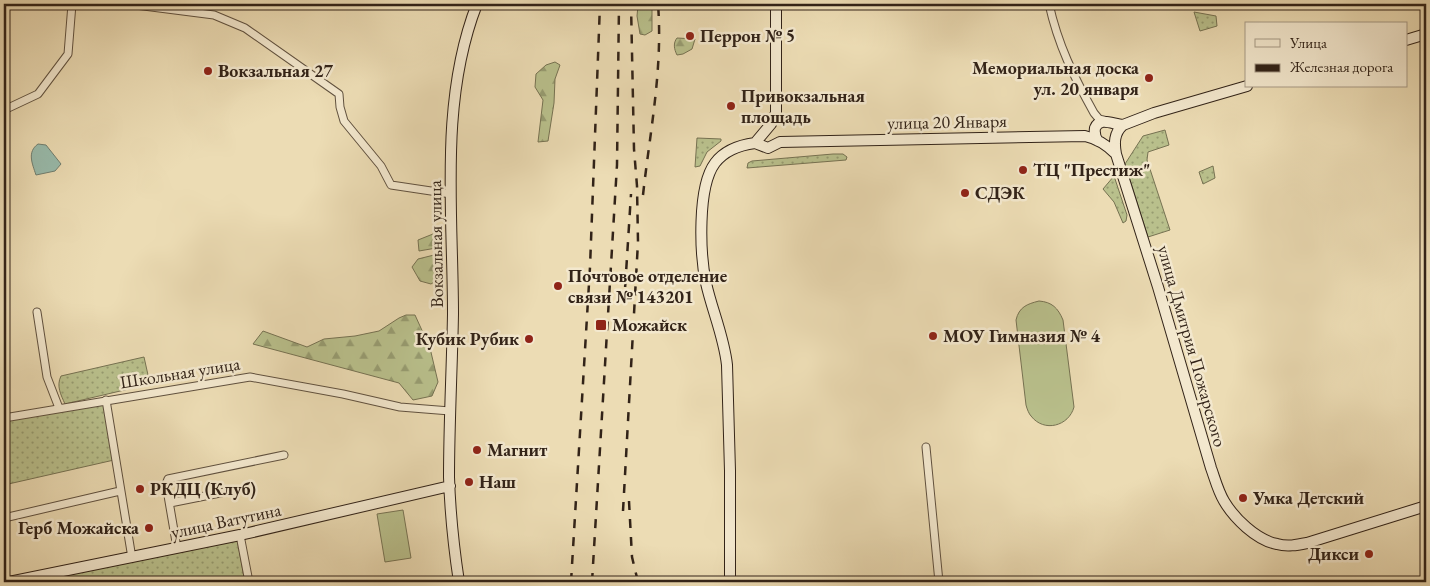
<svg xmlns="http://www.w3.org/2000/svg" width="1430" height="586" viewBox="0 0 1430 586" font-family="'EB Garamond',serif">
  <defs>
    <pattern id="grass-dots" width="8" height="8" patternUnits="userSpaceOnUse" patternTransform="scale(1.25)"><rect width="8" height="8" fill="#b9c08c"/><path d="M2 2h.1M6 6h.1" fill="none" stroke="#979c71" stroke-width="1.8" stroke-linecap="round"/></pattern>
    <pattern id="forest-firs" width="22" height="20" patternUnits="userSpaceOnUse" patternTransform="scale(1.25)"><rect width="22" height="20" fill="#b9c08c"/><path d="M5 1l3.5 6h-7zM16 11l3.5 6h-7z" fill="#979c71"/></pattern>
  </defs>
  <rect width="100%" height="100%" fill="#ecdcb4"/>
  <filter id="stains"><feTurbulence type="fractalNoise" baseFrequency=".004" numOctaves="4"/><feColorMatrix values="0 0 0 0 .2 0 0 0 0 .09 0 0 0 0 .02 0 0 0 .5 -.17"/></filter>
  <radialGradient id="worn" r=".72"><stop offset=".6" stop-color="#630" stop-opacity="0"/><stop offset="1" stop-color="#630" stop-opacity=".3"/></radialGradient>
  <path fill="url(#grass-dots)" stroke="#767252" d="M1194 12 1216 16 1217 26 1200 31Z
    M1165 130 1169 145 1148 152 1147 160 1170 230 1148 237 1125 164 1143 136Z
    M697 138 721 139V141L707 152 700 166 695 167Z
    M833 154H843L847 157 846 160 747 168 748 163 752 161Z
    M1213 166 1215 178 1203 184 1199 172Z
    M1114 176 1127 215 1126 221 1123 223 1114 202 1103 189Z
    M144 357 150 384 65 404C61 395 56 386 61 376Z
    M105 402 114 460 4 485V420Z
    M237 539 245 582H35Z"/>
  <path fill="url(#forest-firs)" stroke="#767252" d="M640 4H652V31L645 35 640 34 637 16 638 5Z
    M677 38 695 39 692 49 683 54 677 55C674 49 673 43 677 38Z
    M555 62 560 65 555 79 554 103 548 141 538 142 543 100 535 87 536 74 546 65Z
    M433 234 441 235 442 247 419 251 418 240Z
    M442 253 440 278 431 284 420 281 412 267 418 259Z
    M406 315H415L430 348 438 382 432 396 413 400 399 383 253 344 263 331 307 347 324 339 355 336 379 331 399 318Z"/>
  <path fill="#b9c08c" stroke="#767252" d="M1039 301C1052 302 1058 308 1063 320L1074 407C1069 426 1044 433 1031 416 1029 414 1027 409 1026 405L1016 320C1019 307 1027 304 1039 301Z
    M403 510 411 558 385 562 377 514Z"/>
  <path fill="#99bcad" stroke="#707f71" d="M38 144 46 145 61 164 55 171 36 175C32 163 27 152 38 144Z"/>
  <g fill="none" stroke-linecap="round" stroke-linejoin="round">
    <defs>
      <path id="street" d="M128 4 214 15 245 28 339 94 340 107 344 121 381 166 391 185 451 194
        M1049 4C1058 45 1074 77 1094 113L1099 119 1107 121
        M4 110 38 94 68 54 72 4
        M37 312 47 377 59 408
        M106 400 132 558
        M4 418 250 377 343 394 400 407 450 411
        M926 447 939 582
        M170 503 225 492
        M4 518 120 491
        M240 535 249 582
        M177 548 166 484 168 479 284 455"/>
      <path id="secondary" d="M1406 40 1426 34
        M1123 125C1114 133 1114 143 1116 154L1158 287 1211 468C1215 479 1218 491 1224 501 1234 518 1256 540 1277 544 1287 547 1297 545 1307 543L1426 506
        M1098 141C1095 137 1094 134 1095 128 1100 116 1114 125 1123 125L1154 113 1247 86
        M755 143 768 148 780 142 1085 136C1098 139 1107 145 1116 154
        M755 143 771 124 776 113V4
        M9 582 240 535 450 486
        M459 582C454 549 450 510 449 477 449 423 452 369 453 314 453 212 439 101 477 4
        M730 582V471L727 365C724 337 712 310 706 283 700 255 697 187 715 163 724 151 740 145 755 143"/>
    </defs>
    <use href="#street" stroke="#60513f" stroke-width="9"/>
    <use href="#secondary" stroke="#322318" stroke-width="12"/>
    <use href="#street" stroke="#f3e8ce" stroke-width="7"/>
    <use href="#secondary" stroke="#f3e8ce" stroke-width="10"/>
    <path stroke="#322318" stroke-width="2.5" stroke-dasharray="9 9" stroke-linecap="butt" d="M643 195C650 131 663 69 658 4
      M624 305 631 194
      M629 501 632 557 638 582
      M623 511 638 242 637 186 634 149 631 4
      M571 582 590 267 600 4
      M592 582 617 165 619 4"/>
  </g>
  <g fill="#8f2418" stroke="#f3e8ce" stroke-width="2">
    <circle cx="690" cy="36" r="5"/>
    <circle cx="208" cy="71" r="5"/>
    <circle cx="1149" cy="78" r="5"/>
    <circle cx="731" cy="106" r="5"/>
    <circle cx="1023" cy="170" r="5"/>
    <circle cx="965" cy="193" r="5"/>
    <circle cx="558" cy="286" r="5"/>
    <rect x="595" y="319" width="12" height="12" rx="2.5"/>
    <circle cx="933" cy="336" r="5"/>
    <circle cx="529" cy="339" r="5"/>
    <circle cx="477" cy="450" r="5"/>
    <circle cx="469" cy="482" r="5"/>
    <circle cx="140" cy="489" r="5"/>
    <circle cx="1243" cy="498" r="5"/>
    <circle cx="149" cy="528" r="5"/>
    <circle cx="1369" cy="554" r="5"/>
  </g>
  <g text-anchor="middle" stroke-width="5" stroke-linejoin="round" paint-order="stroke">
    <g font-size="18" font-weight="bold" fill="#322318" stroke="#f3e8ce" text-anchor="start">
      <text x="700" y="42">Перрон № 5</text>
      <text x="1139" y="74" text-anchor="end">Мемориальная доска<tspan x="1139" dy="21">ул. 20 января</tspan></text>
      <text x="218" y="77">Вокзальная 27</text>
      <text x="741" y="102">Привокзальная<tspan x="741" dy="21">площадь</tspan></text>
      <text x="1033" y="176">ТЦ "Престиж"</text>
      <text x="975" y="199">СДЭК</text>
      <text x="568" y="282">Почтовое отделение<tspan x="568" dy="21">связи № 143201</tspan></text>
      <text x="612" y="331">Можайск</text>
      <text x="943" y="342">МОУ Гимназия № 4</text>
      <text x="519" y="345" text-anchor="end">Кубик Рубик</text>
      <text x="487" y="456">Магнит</text>
      <text x="479" y="488">Наш</text>
      <text x="150" y="495">РКДЦ (Клуб)</text>
      <text x="1253" y="504">Умка Детский</text>
      <text x="139" y="534" text-anchor="end">Герб Можайска</text>
      <text x="1359" y="560" text-anchor="end">Дикси</text>
    </g>
    <g font-size="18" fill="#322318" stroke="#f3e8ce">
      <text transform="translate(947 122) rotate(-1)" y="6">улица 20 Января</text>
      <text transform="translate(436 244) rotate(-91)" y="6">Вокзальная улица</text>
      <text transform="translate(1192 346) rotate(74)" y="6">улица Дмитрия Пожарского</text>
      <text transform="translate(180 373) rotate(-9)" y="6">Школьная улица</text>
      <text transform="translate(226 521) rotate(-12)" y="6">улица Ватутина</text>
    </g>
  </g>
  <rect width="1430" height="586" fill="none" stroke="#ecdcb4" stroke-width="20"/>
  <rect x="5" y="5" width="1420" height="576" fill="none" stroke="#322318" stroke-width="2.5"/>
  <rect x="10" y="10" width="1410" height="566" fill="none" stroke="#322318"/>
  <rect x="1245" y="22" width="162" height="65" fill="#f3e8ce" stroke="#a69985"/>
  <rect x="1255" y="39" width="25" height="8" fill="#f3e8ce" stroke="#a69985"/>
  <text x="1290" y="48" font-size="15" fill="#322318">Улица</text>
  <rect x="1255" y="64" width="25" height="8" fill="#322318" stroke="#a69985"/>
  <text x="1290" y="72" font-size="15" fill="#322318">Железная дорога</text>
  <rect width="100%" height="100%" filter="url(#stains)"/>
  <rect width="100%" height="100%" fill="url(#worn)"/>
</svg>
